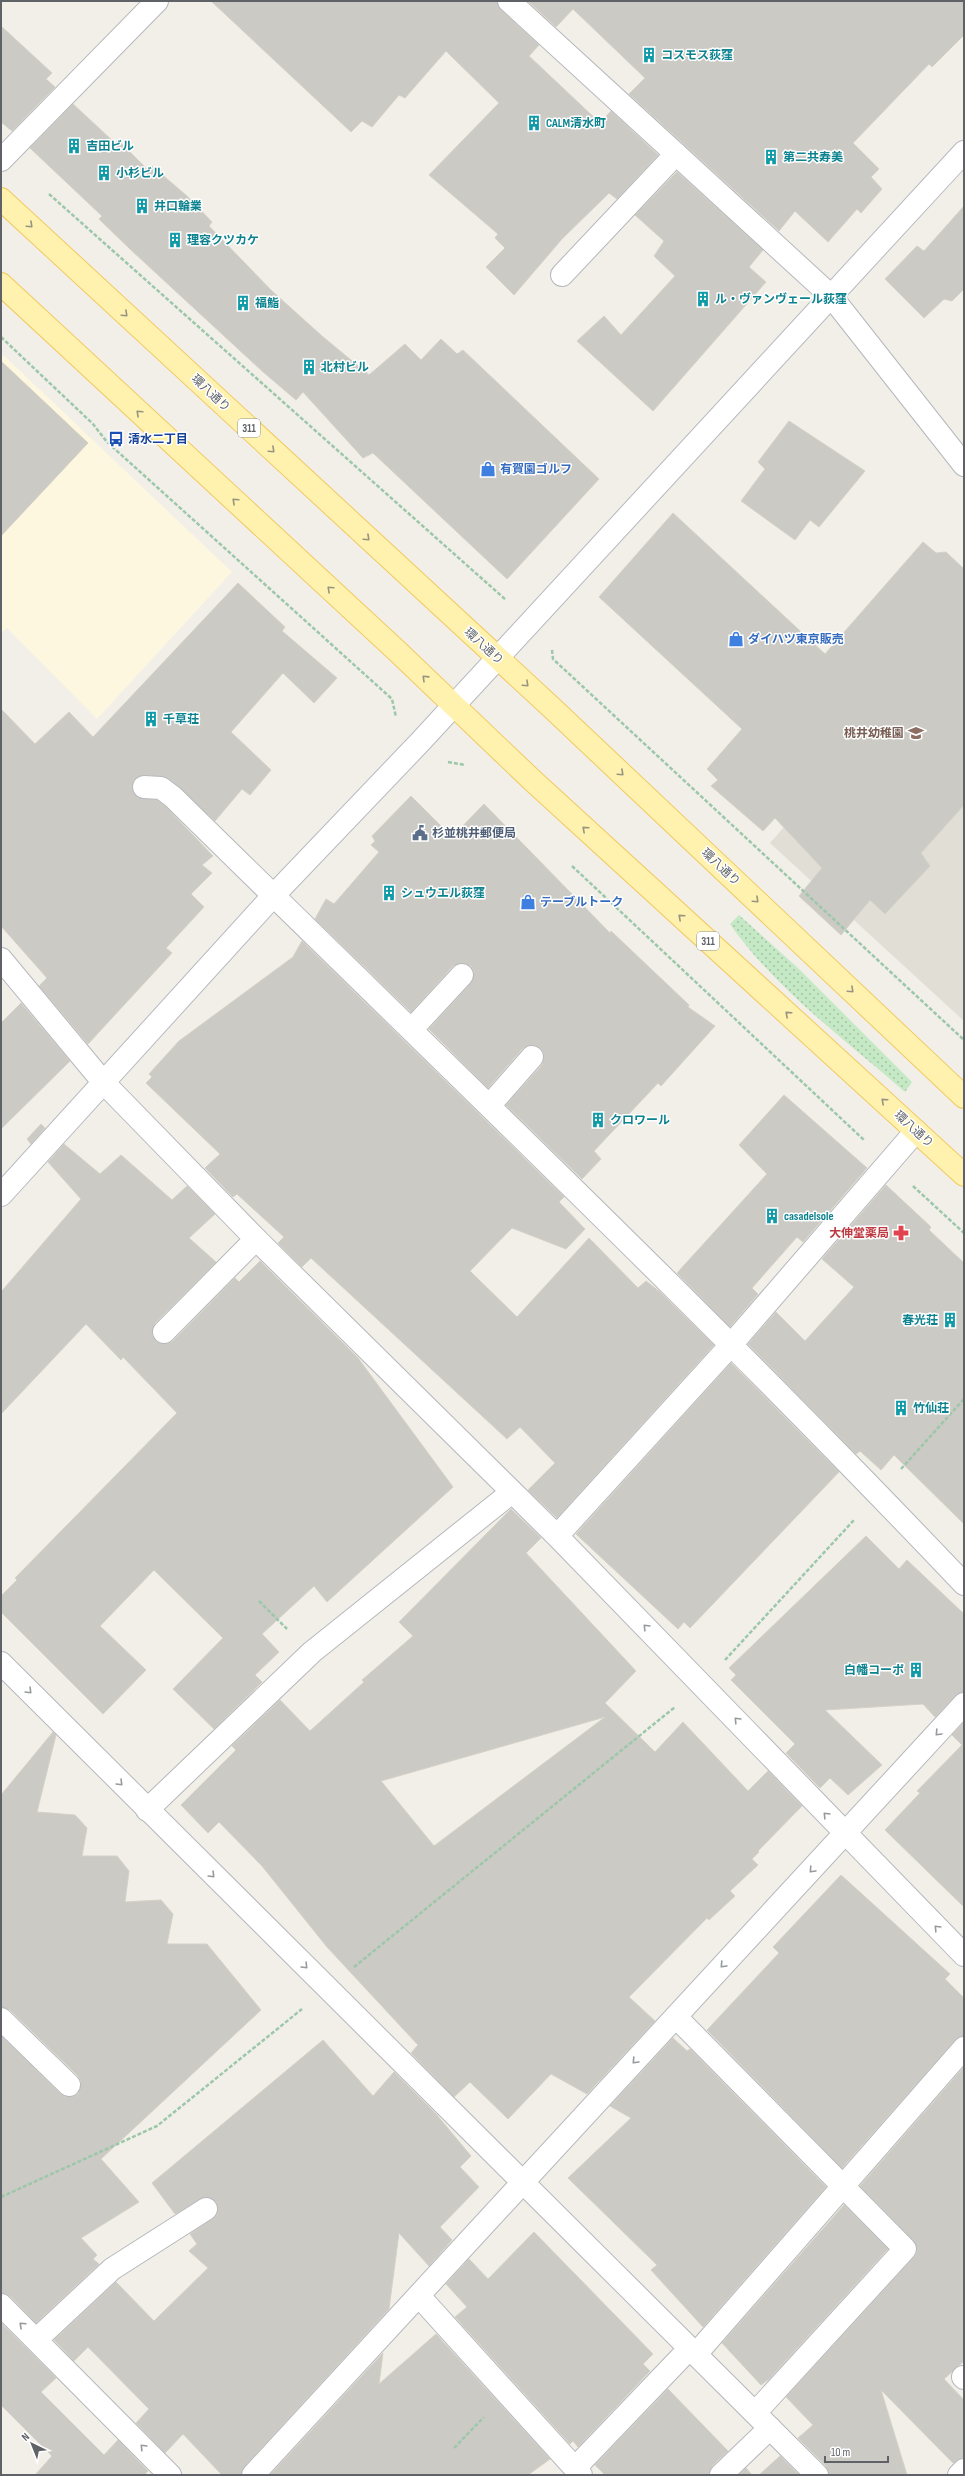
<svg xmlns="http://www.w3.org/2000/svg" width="965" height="2476" viewBox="0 0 965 2476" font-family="'Sofia Sans Condensed','Noto Sans JP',sans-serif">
  <defs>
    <pattern id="grass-dots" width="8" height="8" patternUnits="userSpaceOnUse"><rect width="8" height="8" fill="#c5e8c5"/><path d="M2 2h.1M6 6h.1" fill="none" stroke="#a3c0a4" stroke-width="1.8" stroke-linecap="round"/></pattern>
  </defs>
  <rect width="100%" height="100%" fill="#f1efe8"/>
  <path fill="#fef7e0" d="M1 353 232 572 97 719 7 628 1 633Z"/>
  <path fill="#e1ded6" d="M964 623V1021L770 843Z"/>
  <path fill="url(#grass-dots)" d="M739 915 799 969 912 1082 905 1092C845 1039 776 990 730 924Z"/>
  <path fill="#cccac5" stroke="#d6d1c6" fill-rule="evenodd" d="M211 1H497L501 10 539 45 529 56 600 123 611 111 658 155 617 199 609 193 562 239 514 295 486 267 505 248 495 238 498 234 429 175 499 103 446 51 405 98 399 95 372 127 362 121 351 132Z
    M528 1H964V35L932 67 929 64 853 143 879 169 871 177 882 189 861 213 857 209 828 242 795 211 779 231 629 94 645 78 573 9 556 27Z
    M1 26 52 73 46 79 55 87 12 131 1 122Z
    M73 104 115 143 118 140 148 170 152 166 187 196 212 222 209 226 272 291 322 336 369 375 405 344 421 360 441 339 457 354 463 350 599 479 507 579 373 453 363 458 303 392 296 400 262 371 131 250 99 219 102 216 30 148Z
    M677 172 763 250 749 267 766 282 653 411 577 341 604 316 621 335 675 276 654 256 664 241 635 215Z
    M964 206V289L952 301 944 299 924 318 885 279 917 246 924 251Z
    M1 361 88 443 1 536Z
    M789 421 865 471 819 527 810 520 795 540 741 501 765 469 758 462Z
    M673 513 825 654 923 542 936 553 946 552 964 569V805L921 853 930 866 885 914 870 900 841 935 799 896 822 868 775 818 763 831 711 786 718 780 707 769 742 729 599 597Z
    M238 583 285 627 282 631 337 678 314 703 283 673 231 732 271 770 250 795 242 789 215 821 168 778 145 775 134 780 132 787 137 797 157 800 165 806 213 856 202 865 212 873 191 894 204 907 166 948 172 953 88 1044 39 986 47 978 1 926V709L35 744 69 712 93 737Z
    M411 796 452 837 484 804 610 933 611 931 689 1005 688 1007 715 1026 661 1086 658 1083 594 1151 601 1159 582 1179 506 1105 542 1065 544 1053 540 1048 534 1045 523 1048 488 1088 429 1029 471 983 474 972 471 966 464 963 453 966 411 1012 315 919 326 899 334 904 379 852 371 845 375 841 372 836Z
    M302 941 564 1197 559 1202 585 1229 566 1249 512 1228 470 1271 517 1317 589 1238 638 1288 646 1281 660 1292 714 1345 557 1518 528 1490 555 1463 520 1427 507 1439 311 1258 302 1267 278 1243 284 1237 237 1194 233 1197 205 1168 220 1154 146 1083 152 1077 149 1074 179 1041 293 957Z
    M21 1003 70 1061 1 1129V1023Z
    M784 1095 867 1168 803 1242 797 1237 752 1288 758 1294 730 1327 677 1273 767 1174 739 1145Z
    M41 1124 45 1128 31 1144 27 1139Z
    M64 1144 100 1174 121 1155 172 1200 187 1186 215 1214 189 1238 216 1262 155 1323 152 1335 156 1341 167 1344 173 1341 235 1278 239 1282 260 1261 358 1358 453 1487 327 1602 314 1586 262 1634 279 1652 255 1675 262 1682 214 1729 173 1689 223 1638 154 1570 100 1626 146 1670 103 1714 1 1612V1596L17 1580 15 1578 177 1413 123 1357 121 1360 86 1324 1 1414V1292L81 1199 48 1162Z
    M886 1185 931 1227 929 1230 964 1263V1524L894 1455 881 1470 860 1451 856 1454 748 1344 776 1312 805 1341 854 1287 822 1259Z
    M731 1363 839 1472 690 1628 684 1622 678 1629 576 1534Z
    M511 1509 541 1538 526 1553 636 1671 605 1703 655 1752 683 1722 748 1791 768 1771 802 1806 758 1851 759 1852 752 1859 758 1865 730 1891 735 1896 709 1920 707 1918 629 1997 655 2021 587 2094 551 2074 508 2119 470 2082 454 2097 411 2053 418 2045 327 1947 262 1866 219 1822 208 1833 181 1805 236 1750 232 1746 280 1700 310 1731 364 1682 362 1680 413 1636 399 1622ZM605 1717 434 1846 381 1781Z
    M866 1536 899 1569 907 1560 964 1614V1692L955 1696 935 1717 923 1704 825 1710 882 1765 848 1795 830 1778 820 1788 786 1753 795 1744 731 1680 736 1675 729 1668Z
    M964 1722V1907L885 1830 920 1793 917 1791 962 1745 952 1735Z
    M53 1732 56 1735 37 1812 75 1815 87 1828 82 1856H117L129 1871 125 1902 161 1900 173 1914 167 1944H207L261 2010 101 2159 139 2202 81 2238 97 2255 93 2259 99 2264 36 2323 10 2296 1 2293V2036L61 2094 66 2097 78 2094 81 2082 78 2076 10 2010 1 2007V1795Z
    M841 1875 950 1974 945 1979 964 1998V2036L955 2040 842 2168 707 2030 779 1953 773 1947Z
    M673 2038 687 2051 690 2049 826 2187 703 2327 651 2270 657 2265 568 2178 631 2118 610 2106Z
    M323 2040 373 2096 394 2072 436 2114 471 2156 460 2167 479 2187 440 2227 452 2240 429 2266 399 2233 389 2309 244 2467 241 2475H222L183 2434 165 2453 136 2423 149 2409 88 2347 74 2361 54 2340 116 2282 154 2321 208 2268 189 2251 197 2244 190 2234 217 2215 218 2208 216 2202 205 2197 175 2214 152 2183Z
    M964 2067V2361L944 2379 964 2400V2458L953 2463 881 2390 907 2475H829L826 2466 798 2438 813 2425 786 2397 914 2257 917 2252 914 2241 860 2186Z
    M844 2205 888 2249 769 2379 761 2385 722 2343Z
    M534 2232 653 2354 643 2364 650 2371 578 2447 573 2441 570 2444 455 2317 467 2307 446 2284 469 2259 488 2279Z
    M1 2323 56 2378 41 2392 104 2455 118 2440 148 2471 144 2475H35L52 2456 1 2405Z
    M436 2334 550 2459 528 2475H270L383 2353 379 2384Z
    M668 2389 728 2451 712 2466 709 2475H605L595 2465Z
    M780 2456 799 2475H759Z
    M746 2468 752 2475H739Z"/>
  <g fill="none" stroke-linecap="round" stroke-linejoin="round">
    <defs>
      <path id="lane" d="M562 275 676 154
        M144 787 161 788 173 797C438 1058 708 1314 964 1584
        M412 1029 462 975
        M489 1106 532 1057
        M164 1332 256 1239
        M147 1810 312 1652 512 1492
        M676 2017 905 2249 755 2413
        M419 2296 581 2475
        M37 2339 112 2269 206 2209
        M696 2354 964 2048
        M963 2377 964 2378
        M575 2468 690 2348
        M721 2475 770 2428
        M959 2475 964 2470"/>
      <path id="street" d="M509 1 831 296 964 465
        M1 160 157 1
        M1 959 104 1083 256 1239 557 1536 964 1955
        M557 1536 730 1346 916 1131
        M1 1663 817 2475
        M1 2019 69 2085
        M1 2305 170 2475
        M253 2475 964 1704"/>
      <path id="secondary" d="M1 1195 273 896 421 741 964 152"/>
      <path id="primary" d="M1 199 551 707 964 1097
        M1 284 397 651 532 780 964 1175"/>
    </defs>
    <use href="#lane" stroke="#b5b8bc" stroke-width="24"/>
    <use href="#street" stroke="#b5b8bc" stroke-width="24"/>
    <use href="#secondary" stroke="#b6babf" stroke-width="24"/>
    <use href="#primary" stroke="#f2c960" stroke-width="24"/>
    <path stroke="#9cc7a9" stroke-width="2.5" stroke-dasharray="4 2" stroke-linecap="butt" d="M49 194 506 600
      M1 337 93 424 107 442 392 699 396 717
      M552 650 553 659 964 1040
      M448 762 465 765
      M572 866 864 1140
      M913 1186 964 1233
      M901 1469 964 1399
      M259 1601 287 1629
      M725 1660 854 1520
      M354 1967 675 1707
      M1 2197 157 2126 302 2009
      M454 2448 484 2417"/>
    <use href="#lane" stroke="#fff" stroke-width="22"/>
    <use href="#street" stroke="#fff" stroke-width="22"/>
    <use href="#secondary" stroke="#fff" stroke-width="22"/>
    <use href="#primary" stroke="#fff2af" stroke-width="22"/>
  </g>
  <defs><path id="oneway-chevron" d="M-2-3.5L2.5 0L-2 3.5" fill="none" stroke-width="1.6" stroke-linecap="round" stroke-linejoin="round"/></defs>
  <g stroke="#979581">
    <use href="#oneway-chevron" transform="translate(30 225) rotate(43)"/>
    <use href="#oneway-chevron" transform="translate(125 314) rotate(43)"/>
    <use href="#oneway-chevron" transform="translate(139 413) rotate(-137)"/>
    <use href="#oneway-chevron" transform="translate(272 450) rotate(43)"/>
    <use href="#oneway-chevron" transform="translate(235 501) rotate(-137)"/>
    <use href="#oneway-chevron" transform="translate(367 538) rotate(43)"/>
    <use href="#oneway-chevron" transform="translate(330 589) rotate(-137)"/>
    <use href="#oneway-chevron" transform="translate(425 678) rotate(-136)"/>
    <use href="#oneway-chevron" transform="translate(526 684) rotate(43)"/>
    <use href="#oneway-chevron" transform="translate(621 773) rotate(43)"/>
    <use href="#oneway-chevron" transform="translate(585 829) rotate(-138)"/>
    <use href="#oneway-chevron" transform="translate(756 900) rotate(43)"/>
    <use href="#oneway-chevron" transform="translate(681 917) rotate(-138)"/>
    <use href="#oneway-chevron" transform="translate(851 990) rotate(43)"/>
    <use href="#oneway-chevron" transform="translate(788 1014) rotate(-138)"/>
    <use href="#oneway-chevron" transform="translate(884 1101) rotate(-138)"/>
  </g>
  <g stroke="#979a9d">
    <use href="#oneway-chevron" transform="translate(646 1627) rotate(-134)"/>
    <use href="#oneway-chevron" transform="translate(29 1691) rotate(45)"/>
    <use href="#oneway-chevron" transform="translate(737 1720) rotate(-134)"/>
    <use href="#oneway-chevron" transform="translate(938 1733) rotate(133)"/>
    <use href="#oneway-chevron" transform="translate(120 1783) rotate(45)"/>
    <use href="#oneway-chevron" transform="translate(826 1815) rotate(-134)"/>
    <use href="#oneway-chevron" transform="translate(812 1870) rotate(133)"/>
    <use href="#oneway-chevron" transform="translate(212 1875) rotate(45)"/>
    <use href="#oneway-chevron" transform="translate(937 1928) rotate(-134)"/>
    <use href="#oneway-chevron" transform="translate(723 1965) rotate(133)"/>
    <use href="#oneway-chevron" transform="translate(305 1966) rotate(45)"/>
    <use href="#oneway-chevron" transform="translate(635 2061) rotate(133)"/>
    <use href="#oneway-chevron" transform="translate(22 2325) rotate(-137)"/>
    <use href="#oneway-chevron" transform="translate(143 2447) rotate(-134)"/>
  </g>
  <defs>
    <symbol id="building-bare" viewBox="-9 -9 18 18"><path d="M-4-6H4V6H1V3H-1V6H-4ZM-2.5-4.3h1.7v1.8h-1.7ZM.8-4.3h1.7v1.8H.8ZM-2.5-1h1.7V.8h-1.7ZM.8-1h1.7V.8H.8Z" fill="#0f9aa8" stroke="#fff" stroke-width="2.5" paint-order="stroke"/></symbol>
    <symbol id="bus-bare" viewBox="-9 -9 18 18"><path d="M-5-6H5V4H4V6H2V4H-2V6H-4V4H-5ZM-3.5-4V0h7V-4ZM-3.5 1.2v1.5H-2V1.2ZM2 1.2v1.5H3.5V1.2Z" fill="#1a4fb4" stroke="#fff" stroke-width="2.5" paint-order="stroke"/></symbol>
    <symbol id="shop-bare" viewBox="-9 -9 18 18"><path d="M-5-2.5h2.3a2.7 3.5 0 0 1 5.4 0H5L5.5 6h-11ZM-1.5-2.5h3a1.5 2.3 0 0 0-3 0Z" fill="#3f7fe0" stroke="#fff" stroke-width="2.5" paint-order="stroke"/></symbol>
    <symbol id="school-bare" viewBox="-9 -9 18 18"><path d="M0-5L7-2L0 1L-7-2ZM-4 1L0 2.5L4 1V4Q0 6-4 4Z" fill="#8d6e63" stroke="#fff" stroke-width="2.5" paint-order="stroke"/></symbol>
    <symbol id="civic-bare" viewBox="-9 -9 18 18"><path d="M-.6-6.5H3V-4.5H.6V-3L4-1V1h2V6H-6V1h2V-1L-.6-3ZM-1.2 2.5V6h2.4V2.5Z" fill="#5c6f8a" stroke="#fff" stroke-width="2.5" paint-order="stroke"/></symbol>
    <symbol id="pharmacy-bare" viewBox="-9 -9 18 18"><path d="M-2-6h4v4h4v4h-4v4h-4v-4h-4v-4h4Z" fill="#e0444e" stroke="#fff" stroke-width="2.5" paint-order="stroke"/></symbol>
  </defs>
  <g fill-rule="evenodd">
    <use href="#building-bare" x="638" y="44" width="22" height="22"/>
    <use href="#building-bare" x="523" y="112" width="22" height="22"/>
    <use href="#building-bare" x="63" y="135" width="22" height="22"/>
    <use href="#building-bare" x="760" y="146" width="22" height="22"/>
    <use href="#building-bare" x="93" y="162" width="22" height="22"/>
    <use href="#building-bare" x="131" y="195" width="22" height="22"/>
    <use href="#building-bare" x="164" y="229" width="22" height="22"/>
    <use href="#building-bare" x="692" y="288" width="22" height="22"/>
    <use href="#building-bare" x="232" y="292" width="22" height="22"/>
    <use href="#building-bare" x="298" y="356" width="22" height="22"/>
    <use href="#bus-bare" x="105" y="428" width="22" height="22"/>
    <use href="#shop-bare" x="477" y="458" width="22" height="22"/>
    <use href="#shop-bare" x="725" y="628" width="22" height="22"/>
    <use href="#building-bare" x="140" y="708" width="22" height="22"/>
    <use href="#school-bare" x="905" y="722" width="22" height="22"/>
    <use href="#civic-bare" x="409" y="822" width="22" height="22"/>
    <use href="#building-bare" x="378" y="882" width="22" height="22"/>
    <use href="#shop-bare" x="517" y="891" width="22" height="22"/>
    <use href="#building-bare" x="587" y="1109" width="22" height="22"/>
    <use href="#building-bare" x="761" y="1205" width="22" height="22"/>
    <use href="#pharmacy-bare" x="890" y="1222" width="22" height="22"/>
    <use href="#building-bare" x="939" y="1309" width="22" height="22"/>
    <use href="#building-bare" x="890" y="1397" width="22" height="22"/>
    <use href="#building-bare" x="905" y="1659" width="22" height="22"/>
  </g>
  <g text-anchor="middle" stroke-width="3" stroke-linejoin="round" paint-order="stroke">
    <g fill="#fff" stroke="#8f9295" stroke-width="1">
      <rect x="238" y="419" width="22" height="18" rx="3"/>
      <rect x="697" y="932" width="22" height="18" rx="3"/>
    </g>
    <g font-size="11" font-weight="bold" fill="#5f6368">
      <text x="249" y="432">311</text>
      <text x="708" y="945">311</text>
    </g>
    <g font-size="12" font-weight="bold" fill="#0d838f" stroke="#fff" text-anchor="start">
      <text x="661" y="59">コスモス荻窪</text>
      <text x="546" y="127">CALM清水町</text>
      <text x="86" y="150">吉田ビル</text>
      <text x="783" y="161">第二共寿美</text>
      <text x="116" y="177">小杉ビル</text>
      <text x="154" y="210">井口輪業</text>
      <text x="187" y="244">理容クツカケ</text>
      <text x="715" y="303">ル・ヴァンヴェール荻窪</text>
      <text x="255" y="307">福鮨</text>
      <text x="321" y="371">北村ビル</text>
      <text x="163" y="723">千草荘</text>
      <text x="401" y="897">シュウエル荻窪</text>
      <text x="610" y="1124">クロワール</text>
      <text x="784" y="1220">casadelsole</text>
      <text x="938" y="1324" text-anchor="end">春光荘</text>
      <text x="913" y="1412">竹仙荘</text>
      <text x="904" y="1674" text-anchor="end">白幡コーポ</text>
    </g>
    <g font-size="12" fill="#5f6368" stroke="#fff">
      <text transform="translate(211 393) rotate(43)" y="4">環八通り</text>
      <text transform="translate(484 646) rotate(42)" y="4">環八通り</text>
      <text transform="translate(721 867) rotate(43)" y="4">環八通り</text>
      <text transform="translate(914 1129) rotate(42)" y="4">環八通り</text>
    </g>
    <g font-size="12" font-weight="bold" fill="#164399" stroke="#fff" text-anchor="start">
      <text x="128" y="443">清水二丁目</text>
    </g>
    <g font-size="12" font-weight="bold" fill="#366cbe" stroke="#fff" text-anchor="start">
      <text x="500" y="473">有賀園ゴルフ</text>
      <text x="748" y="643">ダイハツ東京販売</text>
      <text x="540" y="906">テーブルトーク</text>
    </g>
    <g font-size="12" font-weight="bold" fill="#785e54" stroke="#fff" text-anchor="end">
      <text x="904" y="737">桃井幼稚園</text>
    </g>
    <g font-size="12" font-weight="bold" fill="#4e5e75" stroke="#fff" text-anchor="start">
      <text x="432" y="837">杉並桃井郵便局</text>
    </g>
    <g font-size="12" font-weight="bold" fill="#be3a42" stroke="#fff" text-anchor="end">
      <text x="889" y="1237">大伸堂薬局</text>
    </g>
  </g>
  <rect width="965" height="2476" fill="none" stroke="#5f6368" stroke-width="4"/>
  <g transform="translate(32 2444) rotate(317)" stroke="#ffffff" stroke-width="3" paint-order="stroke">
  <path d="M0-3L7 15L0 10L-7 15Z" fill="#5f6368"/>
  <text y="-6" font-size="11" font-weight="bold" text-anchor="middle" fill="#5f6368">N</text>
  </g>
  <path d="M825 2456v6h63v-6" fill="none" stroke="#5f6368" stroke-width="2"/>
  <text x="831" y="2456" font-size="12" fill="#5f6368" stroke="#ffffff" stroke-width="3" paint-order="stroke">10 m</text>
</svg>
